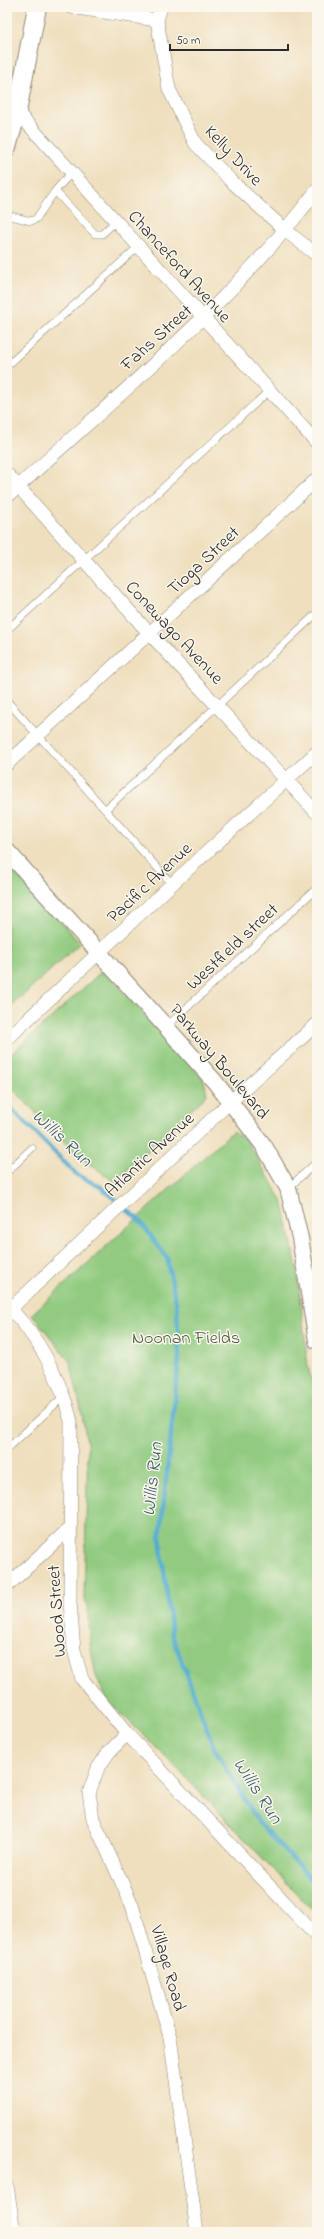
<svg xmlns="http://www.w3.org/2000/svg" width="324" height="2239" viewBox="0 0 324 2239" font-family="'Indie Flower',sans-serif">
  <rect width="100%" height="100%" fill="#fbf7ec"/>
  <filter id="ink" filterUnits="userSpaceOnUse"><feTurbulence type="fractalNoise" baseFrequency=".025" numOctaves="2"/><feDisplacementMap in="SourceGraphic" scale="8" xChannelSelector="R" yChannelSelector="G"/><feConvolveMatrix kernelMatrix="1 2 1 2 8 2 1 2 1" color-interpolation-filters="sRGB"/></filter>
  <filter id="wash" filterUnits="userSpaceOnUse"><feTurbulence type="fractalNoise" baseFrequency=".012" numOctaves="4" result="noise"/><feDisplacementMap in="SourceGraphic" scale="16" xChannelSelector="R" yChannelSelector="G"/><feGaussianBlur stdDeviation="0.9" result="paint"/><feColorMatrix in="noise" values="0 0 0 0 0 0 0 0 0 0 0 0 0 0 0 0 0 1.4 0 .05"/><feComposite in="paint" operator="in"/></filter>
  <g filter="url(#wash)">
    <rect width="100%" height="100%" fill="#efdfbe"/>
    <path fill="#91cb80" stroke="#5e7b56" d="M7 865 80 943 7 1010Z
      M101 972 111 978 204 1080 207 1095 115 1182 77 1155 7 1083V1058Z
      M233 1131 246 1140 282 1200 297 1268 308 1367 317 1399V1915L166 1757 108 1701 96 1676 90 1643 89 1615 84 1595 88 1448 81 1409 70 1362 32 1314Z"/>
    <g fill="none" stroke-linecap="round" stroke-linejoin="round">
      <path stroke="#51abcf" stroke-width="4.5" d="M7 1104 77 1175 101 1187 140 1221 167 1258 177 1307 179 1357 160 1538 172 1635 214 1748 259 1823 317 1885"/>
    </g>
  </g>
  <g filter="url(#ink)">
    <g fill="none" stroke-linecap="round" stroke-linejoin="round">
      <defs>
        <path id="service" d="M55 191 95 234H102L115 222
          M7 215 31 221 36 219 55 191 71 173
          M7 366 138 247
          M7 630 269 391
          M7 701 172 884
          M106 809 317 613
          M166 1027 317 888
          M7 1172 32 1148
          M288 1188 317 1162
          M7 1449 64 1396"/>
        <path id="minor" d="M71 7 157 20
          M161 7 157 20 169 89 195 143 230 180 286 231 317 255
          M17 112 317 443
          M7 474 149 633 317 813
          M7 497C114 398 228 307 317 190
          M7 764 317 479
          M7 1039 172 884 317 752
          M7 1305C39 1338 60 1377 71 1421L70 1602 74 1650 82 1679 127 1734 317 1937
          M7 1312 230 1102 317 1024
          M7 1586 70 1528
          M127 1734 109 1752 98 1768 89 1793 93 1819 132 1905 170 2037 197 2232
          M7 2186 14 2232"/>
        <path id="tertiary" d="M7 851 166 1027 215 1082 264 1146 288 1188 300 1238 317 1341"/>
        <path id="secondary" d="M7 147 17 112 37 7"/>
      </defs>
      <use href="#service" stroke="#8d8574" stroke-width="8"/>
      <use href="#minor" stroke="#8d8574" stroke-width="14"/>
      <use href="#tertiary" stroke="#8d8574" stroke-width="18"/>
      <use href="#secondary" stroke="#8d8574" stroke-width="20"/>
      <use href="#service" stroke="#fff" stroke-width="7"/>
      <use href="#minor" stroke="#fff" stroke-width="13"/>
      <use href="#tertiary" stroke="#fff" stroke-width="16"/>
      <use href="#secondary" stroke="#fff" stroke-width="18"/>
    </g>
  </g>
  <g text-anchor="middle" stroke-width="3" stroke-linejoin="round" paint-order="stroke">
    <g font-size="18" fill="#2b2b2b" stroke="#fbf7ec">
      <text transform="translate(234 155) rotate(47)" y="6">Kelly Drive</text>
      <text transform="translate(180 266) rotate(48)" y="6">Chanceford Avenue</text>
      <text transform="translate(156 337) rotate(-42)" y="6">Fahs Street</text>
      <text transform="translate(203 560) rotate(-43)" y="6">Tioga Street</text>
      <text transform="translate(175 632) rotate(47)" y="6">Conewago Avenue</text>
      <text transform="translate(149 882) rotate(-43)" y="6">Pacific Avenue</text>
      <text transform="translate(232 946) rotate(-43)" y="6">Westfield street</text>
      <text transform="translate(220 1061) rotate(50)" y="6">Parkway Boulevard</text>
      <text transform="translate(149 1154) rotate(-43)" y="6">Atlantic Avenue</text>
      <text transform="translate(56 1611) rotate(-94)" y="6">Wood Street</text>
      <text transform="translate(169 1968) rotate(74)" y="6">Village Road</text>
    </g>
    <g font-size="18" fill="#4a5b44" stroke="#fbf7ec">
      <text x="186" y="1343">Noonan Fields</text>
    </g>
    <g font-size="19" font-style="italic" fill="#3a5e6d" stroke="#fbf7ec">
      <text transform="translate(63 1137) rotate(43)" y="7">Willis Run</text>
      <text transform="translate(151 1479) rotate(-84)" y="7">Willis Run</text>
      <text transform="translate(259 1790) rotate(57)" y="7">Willis Run</text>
    </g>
  </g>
  <rect width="324" height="2239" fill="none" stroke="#fbf7ec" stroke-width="24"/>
  <path d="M170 44v6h118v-6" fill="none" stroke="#2b2b2b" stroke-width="2"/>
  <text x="176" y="44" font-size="12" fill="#2b2b2b" stroke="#fbf7ec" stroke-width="3" paint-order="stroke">50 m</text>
</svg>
